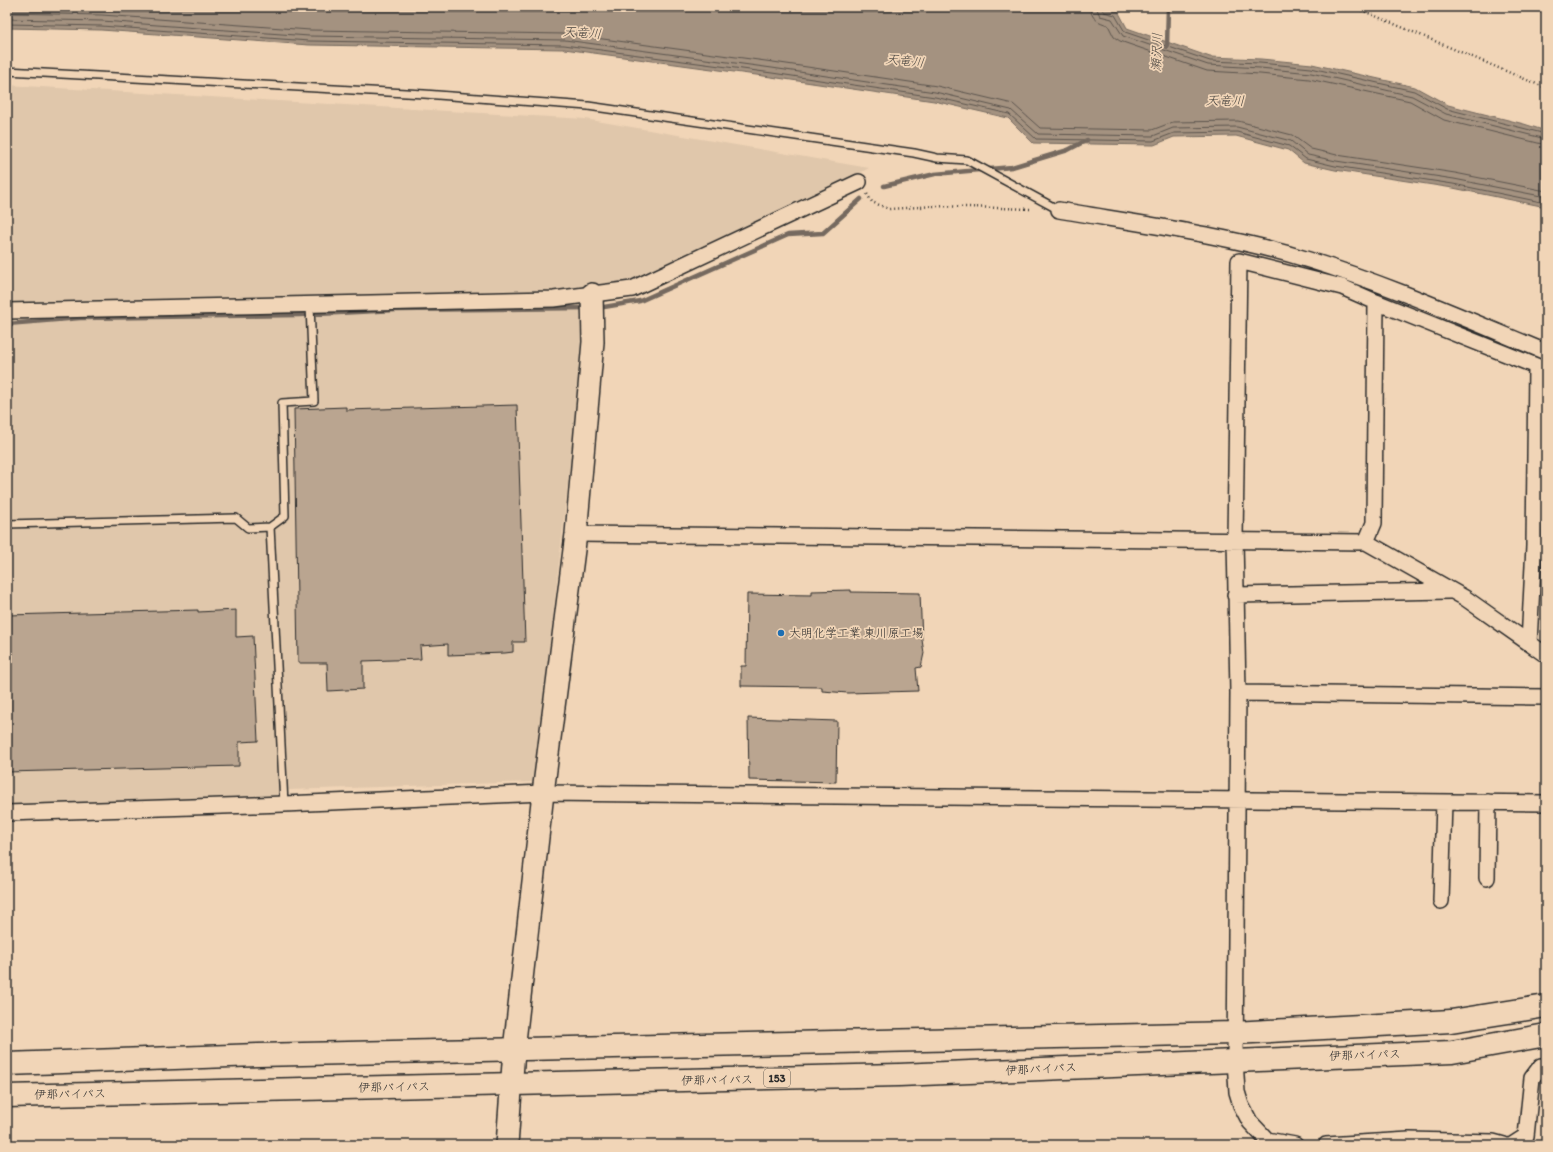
<svg xmlns="http://www.w3.org/2000/svg" width="1553" height="1152" viewBox="0 0 1553 1152" font-family="Itim,'Klee One',sans-serif">
  <rect width="100%" height="100%" fill="#f1d5b7"/>
  <filter id="ink" filterUnits="userSpaceOnUse"><feTurbulence type="fractalNoise" baseFrequency=".025" numOctaves="2"/><feDisplacementMap in="SourceGraphic" scale="8" xChannelSelector="R" yChannelSelector="G"/><feConvolveMatrix kernelMatrix="1 2 1 2 8 2 1 2 1" color-interpolation-filters="sRGB"/></filter>
  <g filter="url(#ink)">
    <path fill="#e0c7ab" d="M7 85 585 119 869 168 632 296 581 304 580 318 584 321 575 423 534 782 289 790 278 794 272 801 7 809Z"/>
    <path fill="#a49280" stroke="#74695e" d="M7 7H1092L1118 11 1127 28 1210 57 1261 59 1312 64 1415 87 1448 105 1524 124 1546 131V207L1453 188 1335 170 1304 163 1288 150 1236 136 1174 137 1154 145 1033 143 1008 118 934 101 771 77 564 49 309 45 101 30 7 28Z"/>
    <g fill="none" stroke-linecap="round" stroke-linejoin="round">
      <path stroke="#5b544d" stroke-width="1" d="M1090 7C1091 19 1098 22 1108 25L1114 37 1120 41 1207 71 1260 74 1309 79 1410 101 1444 120 1546 145
        M1096 7 1100 16 1112 19 1123 36 1208 65 1260 68 1311 73 1412 96 1446 114 1546 139
        M1101 7 1104 12 1115 15 1125 32 1210 61 1260 63 1311 68 1414 91 1447 109 1546 134
        M7 13 102 15 310 30 566 34 773 62 937 86 1013 104 1040 128 1152 130 1173 122 1238 121 1292 135 1311 149 1337 155 1455 173 1546 191
        M7 19 102 21 309 36 565 40 772 68 935 92 1011 110 1038 134 1153 136 1173 128 1237 127 1291 141 1308 155 1336 161 1454 179 1546 197
        M7 24 101 26 309 41 564 45 772 73 935 97 1009 114 1036 139 1153 141 1174 133 1237 132 1289 146 1306 159 1335 166 1453 184 1546 203"/>
      <path stroke="#74695e" stroke-width="4.5" d="M1167 47 1168 7
        M884 186 935 174 1012 167 1068 150 1087 140
        M598 308 640 301 788 235 823 233 861 199
        M7 324 80 318 299 315 396 310 587 308"/>
    </g>
    <path fill="#baa590" stroke="#2b2b2b" d="M517 405 525 642H513V652L505 653 448 655V644L420 646 421 659 363 661V689L328 691 327 663H298L294 409 346 407V410Z
      M851 590V592L920 593 922 640 924 653 921 667 916 668 918 691 848 693 822 691V687L741 686V666H746L747 594 812 595V591Z
      M198 610V612L236 610V637L253 636 258 741 239 742V766L7 772V615Z
      M748 718 837 721 836 782 749 780Z"/>
    <g fill="none" stroke-linecap="round" stroke-linejoin="round">
      <defs>
        <path id="lane" d="M7 71 424 94 588 106 914 153 937 158 967 160 1059 210
          M7 524 236 518 248 528 270 527
          M284 804 270 527 285 516 282 403 314 401 310 306"/>
        <path id="street" d="M1059 210C1142 224 1228 235 1309 260 1390 285 1468 320 1546 352
          M1376 302 1546 370
          M7 311 554 299 632 289 859 182
          M576 534 1366 542 1465 598 1546 655
          M1534 546 1536 367
          M1235 595 1449 591
          M1529 643 1534 546H1546
          M1238 693 1546 697
          M7 813 284 804 543 793 1546 803
          M1487 878 1488 802
          M1441 901 1444 802
          M1295 1145 1267 1140 1250 1122 1241 1105 1237 1092 1235 1060 1238 693 1235 539 1239 261 1342 287 1376 302 1374 523 1366 542
          M1326 1145 1409 1140 1493 1142 1504 1145
          M1512 1145 1526 1136 1532 1078 1541 1066H1546"/>
        <path id="secondary" d="M507 1145 514 1050 543 793 576 534 593 342 592 294"/>
        <path id="highway" d="M7 1064 258 1055 1234 1033 1451 1021 1546 1006
          M7 1096 899 1075 1452 1052 1546 1035"/>
      </defs>
      <use href="#lane" stroke="#2b2b2b" stroke-width="10"/>
      <use href="#street" stroke="#2b2b2b" stroke-width="18"/>
      <use href="#secondary" stroke="#2b2b2b" stroke-width="24"/>
      <use href="#highway" stroke="#2b2b2b" stroke-width="25"/>
      <path stroke="#2b2b2b" stroke-width="2.5" stroke-dasharray="1 3" stroke-linecap="butt" d="M1354 7 1546 88
        M867 194 872 202 889 209 935 206 1033 209"/>
      <use href="#lane" stroke="#f1d5b7" stroke-width="7"/>
      <use href="#street" stroke="#f1d5b7" stroke-width="15"/>
      <use href="#secondary" stroke="#f1d5b7" stroke-width="21"/>
      <use href="#highway" stroke="#f1d5b7" stroke-width="22"/>
    </g>
  </g>
  <circle fill="#1f6fb2" stroke="#f1d5b7" stroke-width="1.5" cx="781" cy="633" r="4"/>
  <g text-anchor="middle" stroke-width="3.5" stroke-linejoin="round" paint-order="stroke">
    <rect fill="#f1d5b7" stroke="#665e55" stroke-width="1" x="764" y="1069" width="26" height="18" rx="3"/>
    <g font-size="11" font-weight="bold" fill="#2b2b2b">
      <text x="777" y="1082">153</text>
    </g>
    <g font-size="12" fill="#2b2b2b" stroke="#f1d5b7" text-anchor="start">
      <text x="789" y="637">大明化学工業 東川原工場</text>
    </g>
    <g font-size="12" fill="#2b2b2b" stroke="#f1d5b7">
      <text transform="translate(1365 1055) rotate(-2)" y="4">伊那バイパス</text>
      <text transform="translate(1041 1069) rotate(-3)" y="4">伊那バイパス</text>
      <text transform="translate(717 1080) rotate(-1)" y="4">伊那バイパス</text>
      <text transform="translate(394 1087) rotate(-1)" y="4">伊那バイパス</text>
      <text transform="translate(70 1094) rotate(-1)" y="4">伊那バイパス</text>
    </g>
    <g font-size="13" font-style="italic" fill="#494540" stroke="#f1d5b7">
      <text transform="translate(582 32) rotate(4)" y="5">天竜川</text>
      <text transform="translate(1156 52) rotate(-88)" y="5">瀬沢川</text>
      <text transform="translate(905 60) rotate(6)" y="5">天竜川</text>
      <text transform="translate(1225 100) rotate(1)" y="5">天竜川</text>
    </g>
  </g>
  <rect width="1553" height="1152" fill="none" stroke="#f1d5b7" stroke-width="24"/>
  <rect x="12" y="12" width="1529" height="1128" fill="none" stroke="#2b2b2b" stroke-width="1.5" filter="url(#ink)"/>
</svg>
